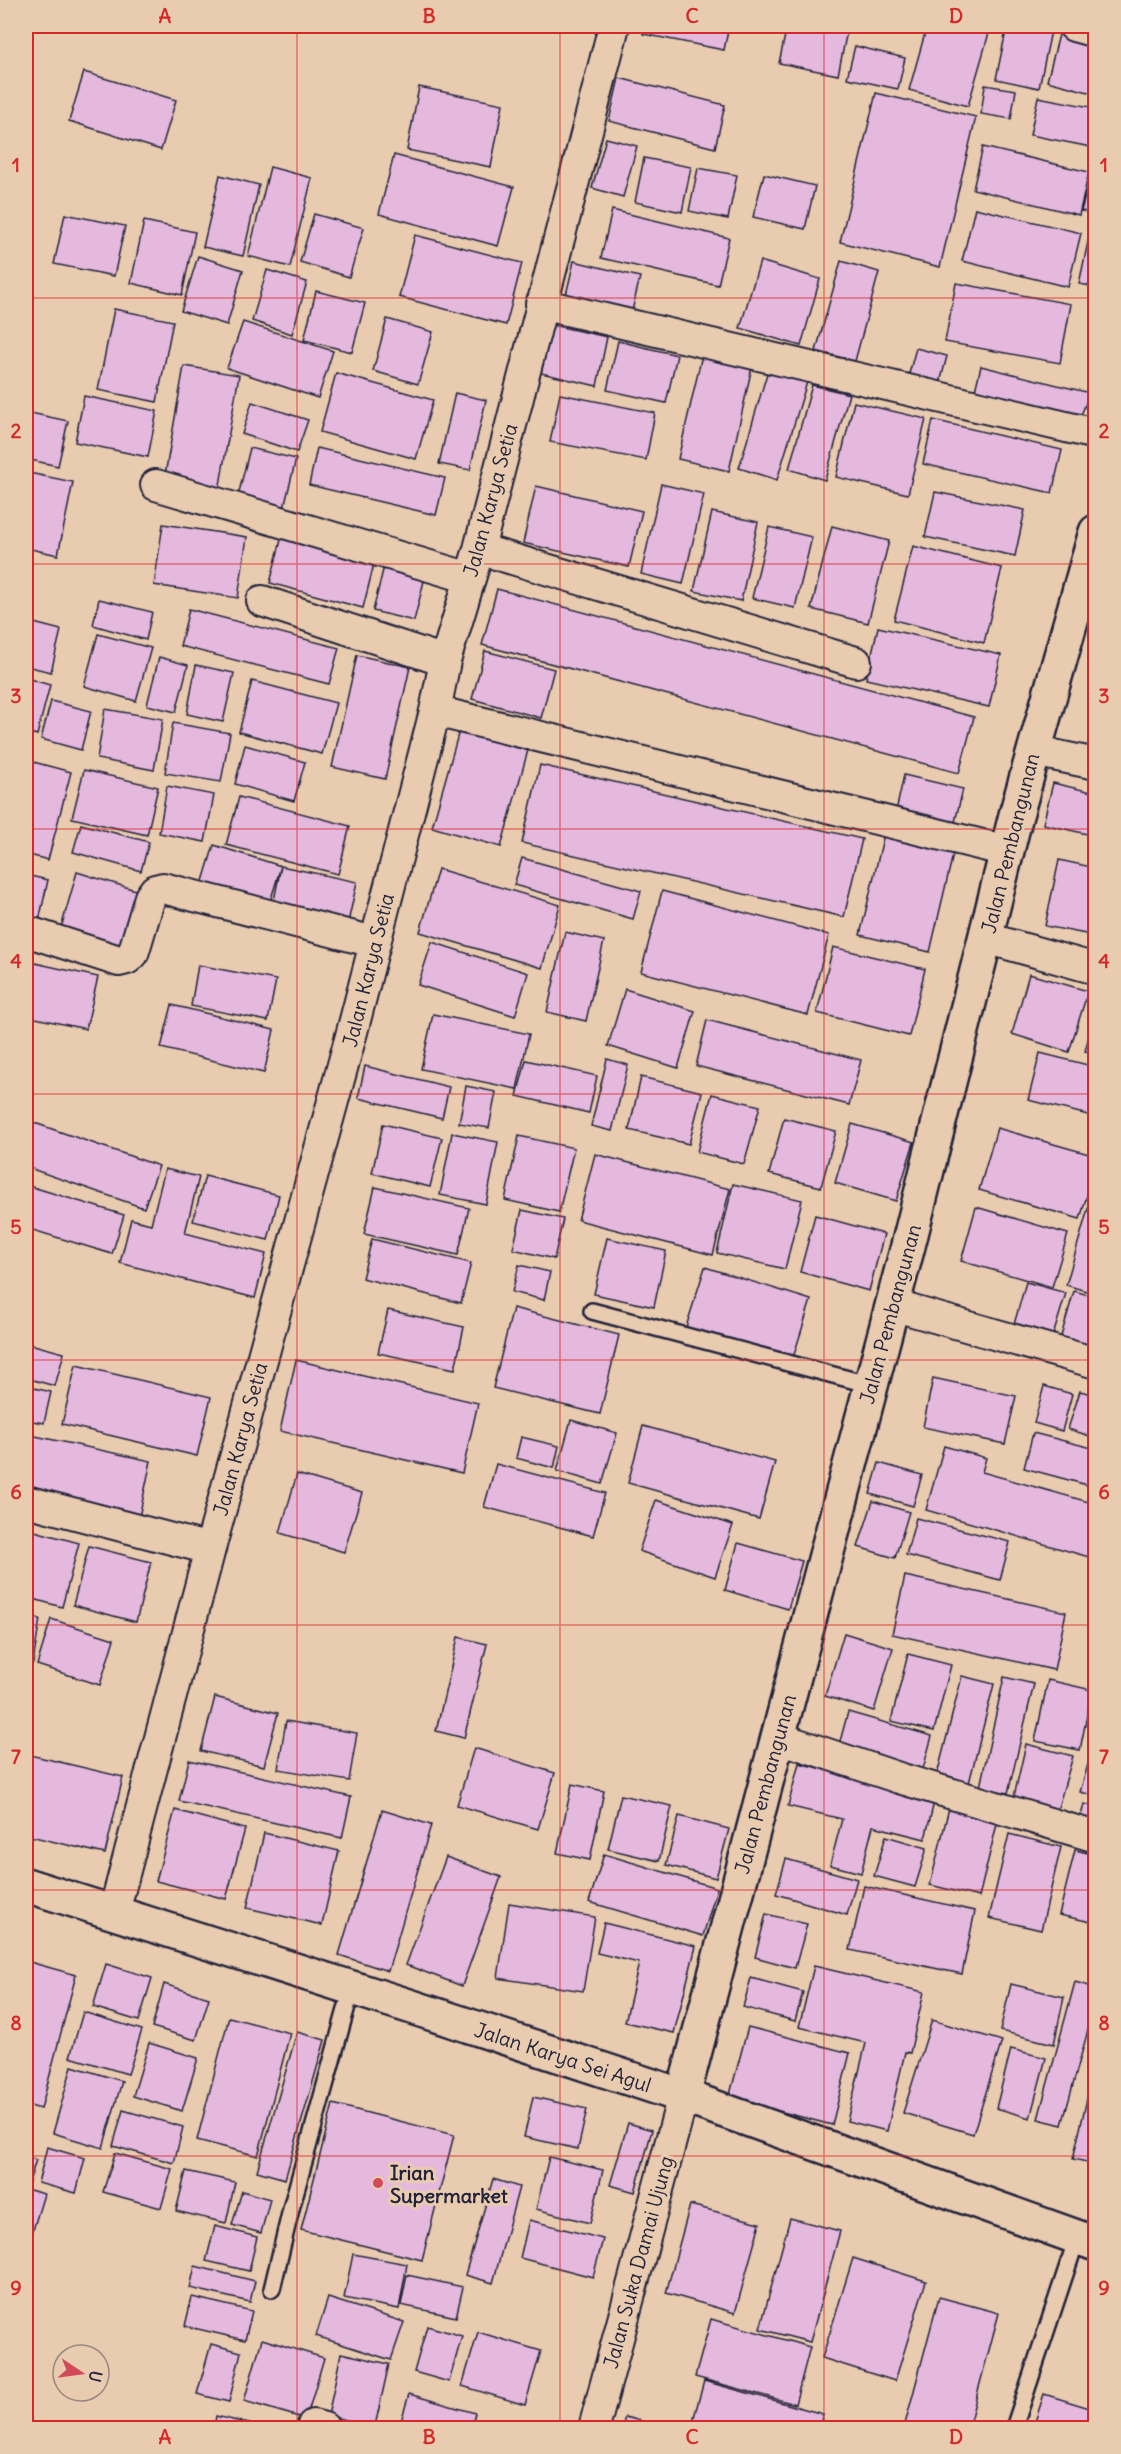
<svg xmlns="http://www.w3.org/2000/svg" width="1121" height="2454" font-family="Delius,sans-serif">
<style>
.building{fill:#e5b9de;stroke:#22223b;stroke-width:1.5}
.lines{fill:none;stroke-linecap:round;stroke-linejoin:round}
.service-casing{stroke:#22223b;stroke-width:20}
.minor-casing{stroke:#22223b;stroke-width:34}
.tertiary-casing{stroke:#22223b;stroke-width:38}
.secondary-casing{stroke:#22223b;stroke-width:38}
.service{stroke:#e9ccb0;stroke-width:15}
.minor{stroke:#e9ccb0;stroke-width:30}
.tertiary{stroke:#e9ccb0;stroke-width:33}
.secondary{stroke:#e9ccb0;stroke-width:33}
.grid{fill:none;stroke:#d62828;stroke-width:1.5;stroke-opacity:0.55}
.poi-dot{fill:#d1495b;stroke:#e9ccb0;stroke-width:2}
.labels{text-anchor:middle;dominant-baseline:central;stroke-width:6;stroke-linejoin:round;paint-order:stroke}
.street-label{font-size:20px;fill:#22223b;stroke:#e9ccb0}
.poi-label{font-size:20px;font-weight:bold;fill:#22223b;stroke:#e9ccb0;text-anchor:start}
.neatline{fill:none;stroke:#d62828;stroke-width:2}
.grid-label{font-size:20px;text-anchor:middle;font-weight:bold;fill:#d62828}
</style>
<rect width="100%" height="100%" fill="#e9ccb0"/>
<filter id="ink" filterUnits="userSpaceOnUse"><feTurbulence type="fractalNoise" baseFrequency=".0167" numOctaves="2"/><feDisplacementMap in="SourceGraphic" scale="12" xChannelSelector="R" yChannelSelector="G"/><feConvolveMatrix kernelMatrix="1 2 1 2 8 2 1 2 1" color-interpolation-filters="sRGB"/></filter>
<g filter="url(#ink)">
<!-- building -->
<path class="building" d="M645 26H729L724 50 643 34Z
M787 26H848L838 75 779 63Z
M927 26H991L968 106 909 90Z
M1007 26H1026L1051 31 1039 88 996 79Z
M1060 31 1096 40V94L1047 81Z
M855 46 905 58 898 89 847 78Z
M84 72 176 100 161 150 69 121Z
M619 78 725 105 715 148 609 121Z
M985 85 1016 90 1011 119 981 114Z
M419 87 503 104 491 167 407 150Z
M876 93 976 117 940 267 840 242Z
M1038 97 1096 108V148L1030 135Z
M606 138 637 146 623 197 592 188Z
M983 147 1089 172 1079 215 973 189Z
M394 155 514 187 498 246 379 214Z
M1096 156V214L1081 211Z
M644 158 691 167 682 212 635 202Z
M270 167 312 178 290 267 248 256Z
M698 168 737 175 728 219 689 211Z
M764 174 815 186 805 229 753 217Z
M220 175 259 185 243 256 203 247Z
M975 208 1081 233 1068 287 962 261Z
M612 210 729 238 718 285 601 258Z
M65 214 125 226 114 276 54 264Z
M314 214 364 228 349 277 300 262Z
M144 221 195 232 182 295 131 283Z
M1091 228 1096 229V287L1079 284Z
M415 235 522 263 506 325 399 297Z
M198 256 243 270 227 325 181 311Z
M574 261 640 277 632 311 566 295Z
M760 261 820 279 801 346 740 328Z
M841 261 879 272 855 361 816 351Z
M267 270 307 282 292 334 252 321Z
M956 283 1071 304 1060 363 945 342Z
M316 291 365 303 352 352 304 340Z
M114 309 173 321 157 402 98 390Z
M387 319 433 332 418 384 373 371Z
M243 322 333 351 318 398 227 368Z
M552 325 607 337 597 386 541 373Z
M618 341 677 355 666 403 607 390Z
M916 348 947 356 940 383 909 374Z
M702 355 752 367 729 471 678 459Z
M184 366 239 375 219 491 164 481Z
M981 366 1090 393 1081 415 973 399Z
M768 370 807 382 777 480 739 468Z
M336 373 433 400 416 459 320 432Z
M812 385 849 394 825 480 789 469Z
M455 393 486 400 470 470 439 464Z
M560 394 655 413 646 460 550 442Z
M84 396 157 411 148 457 75 442Z
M252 402 308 420 297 452 242 434Z
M854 402 926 419 908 494 836 477Z
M26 412 68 421 58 466 26 459Z
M933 420 1062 450 1052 493 923 464Z
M250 448 296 459 282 516 236 504Z
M317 448 445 478 436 515 309 485Z
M29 473 73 482 58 555 26 548V491Z
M661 484 704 494 683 584 641 574Z
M536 486 642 511 629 567 523 543Z
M935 492 1025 510 1015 556 925 537Z
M712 512 758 522 741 601 694 591Z
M163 524 247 537 238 598 154 585Z
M832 526 889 541 868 623 811 609Z
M769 527 812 537 795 608 752 598Z
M283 532 376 556 363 608 270 583Z
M913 546 1002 568 984 643 894 620Z
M384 566 425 577 414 621 373 611Z
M497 589 974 717 959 773 482 645Z
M99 599 152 612 146 640 93 625Z
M189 609 339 648 329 684 180 646Z
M26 621 61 630 51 672 26 666Z
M878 627 1001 655 989 707 866 679Z
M98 634 151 648 136 701 84 686Z
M485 651 554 669 541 718 472 699Z
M357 655 410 667 385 779 332 767Z
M159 657 188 665 176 712 147 705Z
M196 665 234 673 223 722 187 714Z
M26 678 50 685 37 735 26 732Z
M252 681 336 703 322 754 239 732Z
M51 701 91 711 81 750 41 739Z
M105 709 163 719 154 770 97 759Z
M173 723 230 733 221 782 165 773Z
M461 724 530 743 501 847 432 827Z
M245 745 305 762 294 801 235 784Z
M26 760 71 772 48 860 26 854Z
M540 765 862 839 844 917 522 843Z
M84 770 158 787 147 835 72 818Z
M904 775 963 789 953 830 895 816Z
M1053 783 1096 793V836L1043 824Z
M167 786 214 795 205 842 159 833Z
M239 797 350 826 338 874 226 845Z
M81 824 149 842 141 871 73 852Z
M884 834 954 850 930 952 860 935Z
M214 845 281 866 267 912 200 891Z
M522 858 641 891 633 919 514 885Z
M1059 860 1096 868V936L1045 926Z
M281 866 357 882 347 927 272 910Z
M438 869 560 905 542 968 420 932Z
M77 872 142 892 124 954 59 935Z
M26 875 48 880 39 921 26 918Z
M662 891 829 935 808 1015 641 972Z
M565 932 604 941 586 1021 547 1012Z
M432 942 528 973 515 1016 418 985Z
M833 947 925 969 909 1036 817 1013Z
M26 961 98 977 86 1029 26 1016Z
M198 965 276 980 268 1021 191 1006Z
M1029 974 1088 991 1069 1052 1012 1034Z
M625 989 695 1011 678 1068 608 1046Z
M172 1005 274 1030 264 1073 161 1048Z
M1096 1009V1054L1085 1051Z
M433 1014 529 1034 517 1089 421 1069Z
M707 1020 861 1060 849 1105 696 1066Z
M1040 1053 1096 1067V1117L1028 1100Z
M607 1059 628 1065 612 1131 591 1126Z
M526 1060 597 1076 589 1113 517 1096Z
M365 1066 449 1087 442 1118 358 1098Z
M641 1077 702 1092 689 1144 629 1130Z
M466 1086 496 1092 489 1128 459 1123Z
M712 1094 760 1106 744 1164 697 1152Z
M784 1118 836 1131 821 1187 769 1174Z
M26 1120 159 1166 144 1208 26 1167Z
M383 1124 442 1138 430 1187 372 1173Z
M852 1124 914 1142 896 1201 835 1183Z
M997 1128 1096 1156V1165L1080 1219 979 1190Z
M452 1133 498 1142 486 1204 440 1195Z
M519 1136 574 1148 559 1212 505 1200Z
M595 1154 730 1189 713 1255 578 1220Z
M165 1169 199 1177 185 1233 266 1254 255 1298 120 1263 131 1219 151 1224Z
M205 1176 279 1195 268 1240 193 1221Z
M1096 1181V1294L1066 1285Z
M733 1184 802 1200 785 1269 717 1253Z
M26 1185 124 1215 112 1254 26 1228Z
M375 1187 469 1208 458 1255 364 1234Z
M976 1207 1068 1234 1052 1287 961 1261Z
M522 1210 563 1219 554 1259 513 1249Z
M815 1215 884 1234 869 1291 800 1272Z
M607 1238 666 1251 654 1307 594 1294Z
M372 1239 471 1263 461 1303 362 1278Z
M519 1265 550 1272 544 1300 512 1292Z
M705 1267 811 1300 792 1361 686 1327Z
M1026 1282 1066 1293 1052 1339 1013 1328Z
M1074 1291 1096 1297V1350L1060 1340Z
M513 1308 619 1335 600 1414 493 1388Z
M388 1310 464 1327 455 1369 378 1353Z
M26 1343 64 1353 55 1386 26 1378Z
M296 1360 478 1403 462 1473 280 1431Z
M76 1365 211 1397 197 1456 62 1424Z
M933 1378 1016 1396 1005 1444 923 1427Z
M26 1386 51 1392 44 1423 26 1420Z
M1044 1386 1072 1394 1062 1431 1034 1423Z
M1080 1391 1096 1395V1438L1068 1429Z
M571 1420 617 1433 602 1484 557 1471Z
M643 1426 775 1462 759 1519 628 1483Z
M1033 1433 1096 1449V1469L1091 1486 1024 1468Z
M26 1434 151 1461 139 1517 26 1492Z
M521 1437 559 1446 554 1468 516 1458Z
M944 1446 986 1458 982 1472 1096 1504V1559L926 1510Z
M879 1463 922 1475 913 1506 870 1494Z
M496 1464 605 1493 593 1536 484 1507Z
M297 1474 362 1493 344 1552 280 1533Z
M656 1500 733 1525 715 1577 639 1551Z
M873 1501 909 1512 895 1558 858 1547Z
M916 1518 1010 1542 1000 1580 906 1555Z
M31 1530 79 1543 62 1607 26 1597V1552Z
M738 1543 802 1561 788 1609 725 1590Z
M89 1546 151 1562 136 1622 73 1605Z
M905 1576 1066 1612 1054 1670 892 1634Z
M26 1617 40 1619 33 1663 26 1662Z
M51 1619 114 1639 100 1685 37 1665Z
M844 1633 893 1648 874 1711 825 1696Z
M458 1637 487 1644 464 1738 436 1731Z
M908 1654 951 1665 934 1731 891 1721Z
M962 1676 994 1684 969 1783 937 1775Z
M1004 1677 1034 1684 1008 1793 980 1787Z
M1048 1680 1092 1690 1080 1750 1035 1741Z
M215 1697 278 1713 264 1766 201 1751Z
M848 1712 932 1736 923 1769 839 1745Z
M286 1721 357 1733 349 1781 278 1769Z
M1026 1744 1073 1756 1057 1811 1013 1801Z
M474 1748 555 1773 538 1829 457 1805Z
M26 1754 123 1777 105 1854 26 1835Z
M189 1760 351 1797 342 1838 179 1801Z
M1089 1761 1096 1763V1796L1080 1792Z
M799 1763 935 1798 925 1839 873 1826 861 1873 830 1865 842 1819 788 1806Z
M572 1784 604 1791 590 1860 557 1853Z
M621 1795 672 1806 659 1861 608 1849Z
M1084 1804 1096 1807V1824L1080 1820Z
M949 1808 998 1820 979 1897 930 1885Z
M175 1810 245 1829 226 1899 156 1881Z
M382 1810 431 1825 388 1971 339 1955Z
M679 1816 729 1829 716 1878 666 1865Z
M264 1833 339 1851 322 1925 247 1908Z
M1009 1834 1061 1847 1041 1930 989 1918Z
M886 1836 927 1848 915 1887 874 1876Z
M1075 1850 1096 1855V1923L1059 1915Z
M604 1854 717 1888 703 1936 589 1902Z
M446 1857 501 1877 462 1986 406 1965Z
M786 1859 857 1879 847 1915 776 1894Z
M864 1886 975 1911 962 1974 850 1950Z
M509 1903 595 1917 583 1991 498 1978Z
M766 1914 807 1924 795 1968 755 1957Z
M604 1923 696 1946 674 2033 625 2022 639 1963 597 1953Z
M26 1961 76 1975 41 2109 26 2105Z
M106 1964 152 1978 139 2021 93 2007Z
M814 1966 924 1992 910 2053 905 2052 887 2131 847 2121 866 2043 799 2027Z
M751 1978 803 1992 795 2021 743 2007Z
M1075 1982 1096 1988V2001L1062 2125 1038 2119Z
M164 1984 209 1998 196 2040 152 2027Z
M1011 1984 1064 1997 1054 2044 1000 2031Z
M83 2012 142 2030 128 2074 70 2057Z
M229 2017 290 2033 258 2156 197 2140Z
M932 2020 1002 2041 973 2134 903 2113Z
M748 2027 850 2053 832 2125 729 2098Z
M297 2032 325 2040 285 2179 257 2171Z
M149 2043 198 2058 182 2111 133 2096Z
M1011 2049 1046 2058 1030 2118 996 2108Z
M1096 2060V2164L1073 2159Z
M72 2066 122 2081 103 2148 53 2133Z
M533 2097 587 2109 578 2149 524 2137Z
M333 2104 454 2135 422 2260 301 2230Z
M123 2110 183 2127 174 2163 113 2146Z
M628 2123 652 2130 635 2192 610 2185Z
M47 2147 85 2158 76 2193 38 2183Z
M115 2153 172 2169 161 2208 103 2192Z
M26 2156 36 2160 29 2182 26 2181Z
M549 2157 603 2170 590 2223 536 2209Z
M186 2171 235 2182 226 2223 176 2211Z
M493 2179 519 2187 493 2283 465 2275Z
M26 2189 44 2194 26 2253Z
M242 2191 270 2199 261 2233 232 2225Z
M690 2205 760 2223 735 2313 666 2293Z
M790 2218 840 2231 810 2342 760 2329Z
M529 2220 603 2239 593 2277 520 2258Z
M215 2226 257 2237 249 2271 206 2261Z
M353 2254 407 2264 399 2309 344 2298Z
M853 2258 926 2281 895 2381 822 2358Z
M195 2266 255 2281 250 2302 190 2288Z
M407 2275 463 2287 456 2317 401 2305Z
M192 2297 252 2311 245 2340 185 2326Z
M939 2297 999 2313 968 2428H904Z
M328 2298 404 2322 391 2360 316 2336Z
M711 2319 810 2347 795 2404 695 2377Z
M427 2326 462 2336 449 2382 414 2372Z
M478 2332 541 2351 525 2405 462 2386Z
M262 2339 324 2358 306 2419 244 2401Z
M211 2344 241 2352 229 2402 197 2394Z
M341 2353 389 2364 375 2426 328 2416Z
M704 2381 823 2414 819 2428H691Z
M409 2394 475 2413 471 2428H399Z
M1044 2394 1096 2410V2428H1033Z
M216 2416 262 2427 214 2428Z
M625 2417 669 2428H622Z"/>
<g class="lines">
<defs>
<path id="service" d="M592 1311 871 1385
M272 2289 292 2205 352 1988
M1014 2428 1077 2238"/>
<path id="minor" d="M1074 26 1096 32
M541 304 1096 434
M156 485 470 578
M479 549 856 662
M262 601 445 661
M435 711 1007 851
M1034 751 1096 764
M26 931 119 961 127 959 133 954 150 897 155 890 163 888 374 942
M986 938 1096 969
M892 1305 1096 1363
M26 1501 210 1549
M777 1737 899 1778 1096 1837
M114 1912 210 1549 352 1032 435 711 445 661 479 549 614 26
M313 2425 324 2428
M594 2428 683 2096"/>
<path id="tertiary" d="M683 2096 908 1246 1016 815 1096 532"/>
<path id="secondary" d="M26 1885 409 2006 683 2096 1096 2244"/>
</defs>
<!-- service casing -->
<use href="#service" class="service-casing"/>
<!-- minor casing -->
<use href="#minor" class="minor-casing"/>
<!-- tertiary casing -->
<use href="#tertiary" class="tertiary-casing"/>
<!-- secondary casing -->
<use href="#secondary" class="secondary-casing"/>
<!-- service -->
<use href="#service" class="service"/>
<!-- minor -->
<use href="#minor" class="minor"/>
<!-- tertiary -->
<use href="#tertiary" class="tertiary"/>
<!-- secondary -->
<use href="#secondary" class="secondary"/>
</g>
</g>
<!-- grid -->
<path class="grid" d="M297 26V2428M560 26V2428M824 26V2428M26 298H1096M26 564H1096M26 829H1096M26 1094H1096M26 1360H1096M26 1625H1096M26 1890H1096M26 2156H1096"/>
<!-- markers -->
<circle class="poi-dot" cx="378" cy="2183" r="6"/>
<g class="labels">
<!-- street labels -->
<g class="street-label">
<text transform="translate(490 500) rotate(-75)">Jalan Karya Setia</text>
<text transform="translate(1010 843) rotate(-76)">Jalan Pembangunan</text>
<text transform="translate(368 970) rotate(-76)">Jalan Karya Setia</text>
<text transform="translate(890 1314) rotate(-75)">Jalan Pembangunan</text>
<text transform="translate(240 1439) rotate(-75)">Jalan Karya Setia</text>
<text transform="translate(765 1784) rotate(-75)">Jalan Pembangunan</text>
<text transform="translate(563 2057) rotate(18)">Jalan Karya Sei Agul</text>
<text transform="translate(638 2262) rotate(-75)">Jalan Suka Damai Ujung</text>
</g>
<!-- poi labels -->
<g class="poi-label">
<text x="390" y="2172">Irian<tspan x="390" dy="23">Supermarket</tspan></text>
</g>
</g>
<!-- margin -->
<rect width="1121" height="2454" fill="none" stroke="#e9ccb0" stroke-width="66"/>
<!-- north arrow -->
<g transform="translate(81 2373) rotate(103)"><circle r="28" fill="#e9ccb0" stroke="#998881" stroke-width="1.5"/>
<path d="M0-4.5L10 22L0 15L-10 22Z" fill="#d1495b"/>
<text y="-9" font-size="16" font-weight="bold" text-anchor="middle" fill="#22223b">U</text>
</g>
<rect x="33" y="33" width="1055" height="2388" class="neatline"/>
<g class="grid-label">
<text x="165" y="23">A</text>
<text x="429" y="23">B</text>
<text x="692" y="23">C</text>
<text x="956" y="23">D</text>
<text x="16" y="172">1</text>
<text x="1104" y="172">1</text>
<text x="16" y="438">2</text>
<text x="1104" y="438">2</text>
<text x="16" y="703">3</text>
<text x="1104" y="703">3</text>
<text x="16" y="968">4</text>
<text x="1104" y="968">4</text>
<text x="16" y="1234">5</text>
<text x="1104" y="1234">5</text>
<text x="16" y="1499">6</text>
<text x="1104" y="1499">6</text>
<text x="16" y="1764">7</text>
<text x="1104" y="1764">7</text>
<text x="16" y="2030">8</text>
<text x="1104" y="2030">8</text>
<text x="16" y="2295">9</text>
<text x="1104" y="2295">9</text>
<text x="165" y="2444">A</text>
<text x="429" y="2444">B</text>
<text x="692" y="2444">C</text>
<text x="956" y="2444">D</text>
</g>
</svg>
